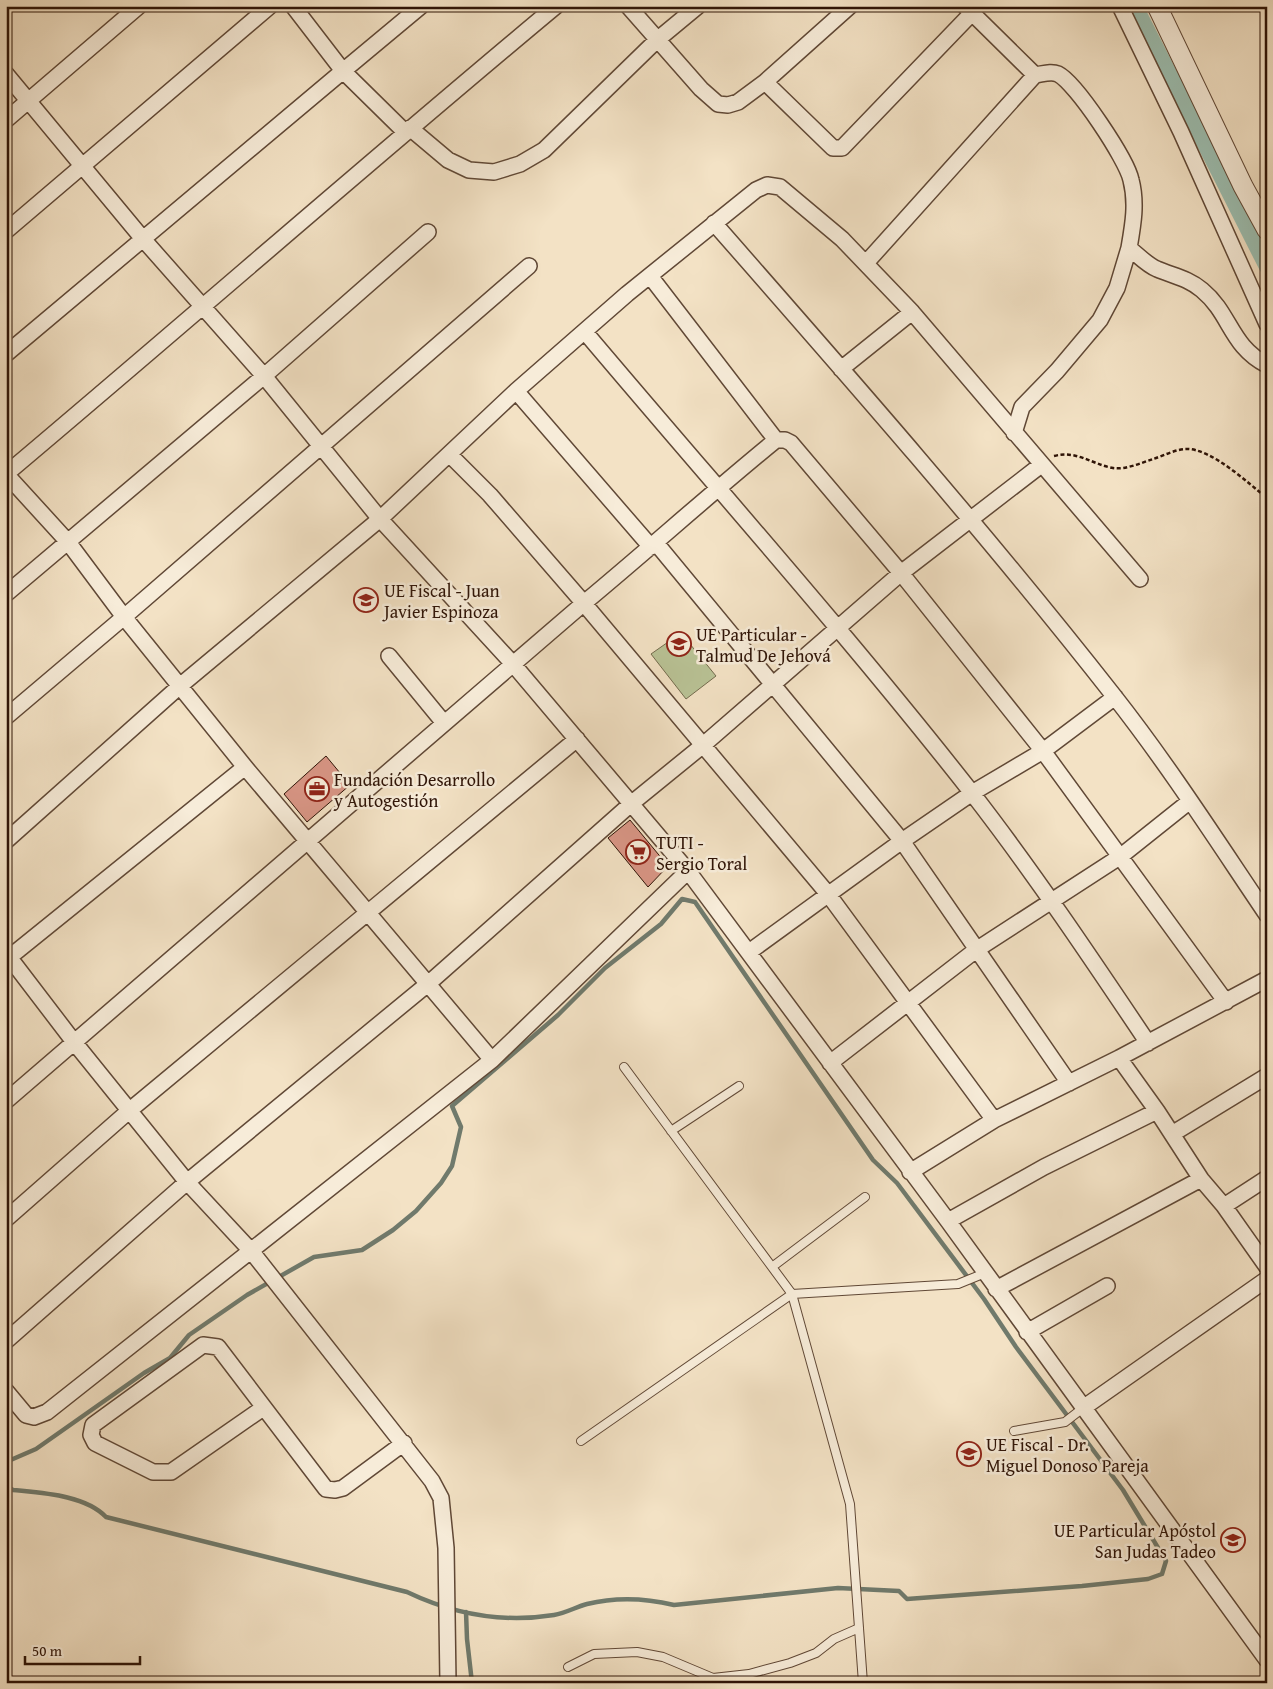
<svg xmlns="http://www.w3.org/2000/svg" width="1273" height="1689" font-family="'Gentium Book Plus',serif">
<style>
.green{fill:#b9c396;stroke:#746c4e}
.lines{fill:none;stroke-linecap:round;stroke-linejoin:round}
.stream{stroke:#707a6c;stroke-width:4.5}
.canal{stroke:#9cbeb0;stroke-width:16}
.building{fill:#d99686;stroke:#2f1407}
.service-casing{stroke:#604836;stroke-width:10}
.minor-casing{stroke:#604836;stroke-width:18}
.tertiary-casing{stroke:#604836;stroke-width:21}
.path{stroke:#2f1407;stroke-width:2.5;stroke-dasharray:4 2.5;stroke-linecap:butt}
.service{stroke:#f7ecd9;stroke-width:8}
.minor{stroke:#f7ecd9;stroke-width:15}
.tertiary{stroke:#f7ecd9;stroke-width:19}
.labels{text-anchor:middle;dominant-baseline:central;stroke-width:5;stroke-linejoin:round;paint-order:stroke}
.poi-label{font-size:18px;fill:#2f1407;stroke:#f7ecd9;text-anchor:start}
</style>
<rect width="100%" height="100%" fill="#f3e2c5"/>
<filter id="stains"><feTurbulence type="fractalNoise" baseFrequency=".004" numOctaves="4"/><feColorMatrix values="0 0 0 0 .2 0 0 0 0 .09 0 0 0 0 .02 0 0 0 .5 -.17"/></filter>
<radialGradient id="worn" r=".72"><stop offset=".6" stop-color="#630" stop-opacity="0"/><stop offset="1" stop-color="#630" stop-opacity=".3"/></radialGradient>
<!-- green -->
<path class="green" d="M681 633 716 676 686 699 651 654Z"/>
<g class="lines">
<!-- stream -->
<path class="stream" d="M6 1462 36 1449 144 1373 170 1358 189 1335 247 1295 314 1257 362 1250 393 1230 416 1211 441 1183 452 1166 461 1127 452 1106 558 1015 605 968 661 924 682 899 695 902 873 1160 897 1183 984 1299 1016 1347 1123 1490 1166 1561 1162 1574 1148 1579 1082 1586 907 1599 899 1591 838 1588 674 1605C645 1598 615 1597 587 1604 576 1607 566 1613 554 1615 504 1623 453 1614 407 1592L106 1517C85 1495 42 1493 13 1490L6 1486
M466 1612 467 1639 472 1683"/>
<!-- canal -->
<path class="canal" d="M1135 6 1267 267"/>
</g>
<!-- building -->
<path class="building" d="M326 756 350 785 307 822 284 794Z
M630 820 668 866 648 887 608 838Z"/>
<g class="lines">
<defs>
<path id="service" d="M624 1067 792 1294 850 1504 863 1683
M671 1131 739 1086
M772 1267 865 1197
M1014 1431 1065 1422 1083 1408
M581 1441 792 1294 958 1284 985 1273
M568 1667 594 1654 637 1652 663 1657 713 1678 749 1674 790 1663 816 1653 834 1639 859 1628"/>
<path id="minor" d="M293 6 343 71 421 6
M628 6 701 89 718 104 728 105 738 102 765 82 850 6
M965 6 1035 75
M1120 6 1181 132 1267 324
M6 74 143 239 264 376 380 519 513 664 688 871 948 1221 1267 1660
M765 82 833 148H842L971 14
M6 120 139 6
M410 128 448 160 469 170 494 172 520 164 544 150 657 40 698 6
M714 223C850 378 986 533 1114 696 1169 766 1217 841 1267 915
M6 231 270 6
M866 263 1035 75C1043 74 1051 71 1058 74 1076 83 1127 160 1131 180 1137 203 1133 225 1129 248 1138 255 1147 265 1157 269 1173 276 1188 278 1202 290 1231 314 1230 346 1267 365
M650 276 776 440
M585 332C714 485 848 635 972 793 1034 873 1091 958 1148 1043
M6 354 343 71 405 132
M841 369 912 312
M516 391 651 547
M1014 433 1022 407 1057 371 1100 320 1117 288 1129 248
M449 454 490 495 581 600 828 894 994 1120
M6 474 68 542 124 617 245 767 492 1060
M6 474C190 319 371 160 556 6
M656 543 902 841 1069 1083
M6 594 264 376 428 232
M389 656 444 723
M6 717 124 617 529 266
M6 841 181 685 380 519 516 391 627 294 756 190 767 185 780 187 842 239 912 312 1140 579
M749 952 902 841 972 793 1043 751 1115 697
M6 953 74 1042 187 1182 252 1252 432 1481 441 1498 446 1548 448 1683
M6 960 245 767
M1119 1058 1157 1111 1201 1179 1224 1206 1267 1267
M830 1063 976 950 1121 856 1190 801
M6 1101 584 603C649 549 711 493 776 440H785L791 443 901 573 1043 751 1226 1002
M1172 1134 1267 1076
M910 1172 994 1120 1119 1058 1267 979
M1224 1206 1267 1178
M6 1219 130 1110 577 739
M948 1221 1044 1167 1157 1111
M996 1289 1201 1179
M1027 1332 1107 1286
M6 1341 187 1182 429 983 632 803 702 746 901 573 1041 465
M6 1391 26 1415 34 1417 47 1412 492 1060 688 871
M263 1408 171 1472H153L95 1443 91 1435 93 1425 203 1345 218 1347 326 1489 335 1490 343 1488 404 1443
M1083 1408 1267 1279"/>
<path id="tertiary" d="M1157 6 1243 186 1267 230"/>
</defs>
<!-- service casing -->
<use href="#service" class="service-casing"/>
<!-- minor casing -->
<use href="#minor" class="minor-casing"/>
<!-- tertiary casing -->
<use href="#tertiary" class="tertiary-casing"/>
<!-- path -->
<path class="path" d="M1054 456C1077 450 1091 464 1113 468 1125 470 1141 463 1153 459 1163 456 1176 449 1186 449 1211 448 1248 483 1267 498"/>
<!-- service -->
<use href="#service" class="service"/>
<!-- minor -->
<use href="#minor" class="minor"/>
<!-- tertiary -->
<use href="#tertiary" class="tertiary"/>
</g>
<!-- icons -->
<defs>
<symbol id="school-ring" viewBox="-11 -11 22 22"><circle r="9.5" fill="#f7ecd9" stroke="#8f2418" stroke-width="1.5"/><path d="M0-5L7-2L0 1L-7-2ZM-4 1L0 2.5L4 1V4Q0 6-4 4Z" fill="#8f2418"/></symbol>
<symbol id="office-ring" viewBox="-11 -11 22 22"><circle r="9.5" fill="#f7ecd9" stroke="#8f2418" stroke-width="1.5"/><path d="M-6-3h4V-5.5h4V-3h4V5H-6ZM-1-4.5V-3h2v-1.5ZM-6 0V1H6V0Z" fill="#8f2418"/></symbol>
<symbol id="supermarket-ring" viewBox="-11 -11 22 22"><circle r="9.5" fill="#f7ecd9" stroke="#8f2418" stroke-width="1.5"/><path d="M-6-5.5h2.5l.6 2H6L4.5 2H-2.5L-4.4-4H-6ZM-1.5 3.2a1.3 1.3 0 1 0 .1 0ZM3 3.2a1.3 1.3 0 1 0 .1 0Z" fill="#8f2418"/></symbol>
</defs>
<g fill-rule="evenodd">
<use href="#school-ring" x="352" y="586" width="28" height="28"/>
<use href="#school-ring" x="665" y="630" width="28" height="28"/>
<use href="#office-ring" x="303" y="775" width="28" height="28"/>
<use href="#supermarket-ring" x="624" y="838" width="28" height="28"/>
<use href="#school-ring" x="955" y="1440" width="28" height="28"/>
<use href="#school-ring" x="1219" y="1526" width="28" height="28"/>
</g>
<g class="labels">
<!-- poi labels -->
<g class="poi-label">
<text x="384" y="590">UE Fiscal - Juan<tspan x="384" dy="21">Javier Espinoza</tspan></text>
<text x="696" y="634">UE Particular -<tspan x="696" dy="21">Talmud De Jehová</tspan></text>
<text x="334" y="779">Fundación Desarrollo<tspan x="334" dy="21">y Autogestión</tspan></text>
<text x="656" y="842">TUTI -<tspan x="656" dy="21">Sergio Toral</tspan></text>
<text x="986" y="1444">UE Fiscal - Dr.<tspan x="986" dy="21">Miguel Donoso Pareja</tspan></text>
<text x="1216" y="1530" text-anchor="end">UE Particular Apóstol<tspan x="1216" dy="21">San Judas Tadeo</tspan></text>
</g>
</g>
<!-- margin -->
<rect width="1273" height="1689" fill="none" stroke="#f3e2c5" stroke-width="25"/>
<rect x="8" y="8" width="1258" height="1674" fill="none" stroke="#2f1407" stroke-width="2.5"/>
<rect x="12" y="12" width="1248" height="1664" fill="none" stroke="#2f1407"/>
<!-- scale -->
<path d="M25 1656v8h115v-8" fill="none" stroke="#2f1407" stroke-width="2.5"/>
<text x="32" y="1656" font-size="15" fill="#2f1407" stroke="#f7ecd9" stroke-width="4" paint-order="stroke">50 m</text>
<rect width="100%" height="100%" filter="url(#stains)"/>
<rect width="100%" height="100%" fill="url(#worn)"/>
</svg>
